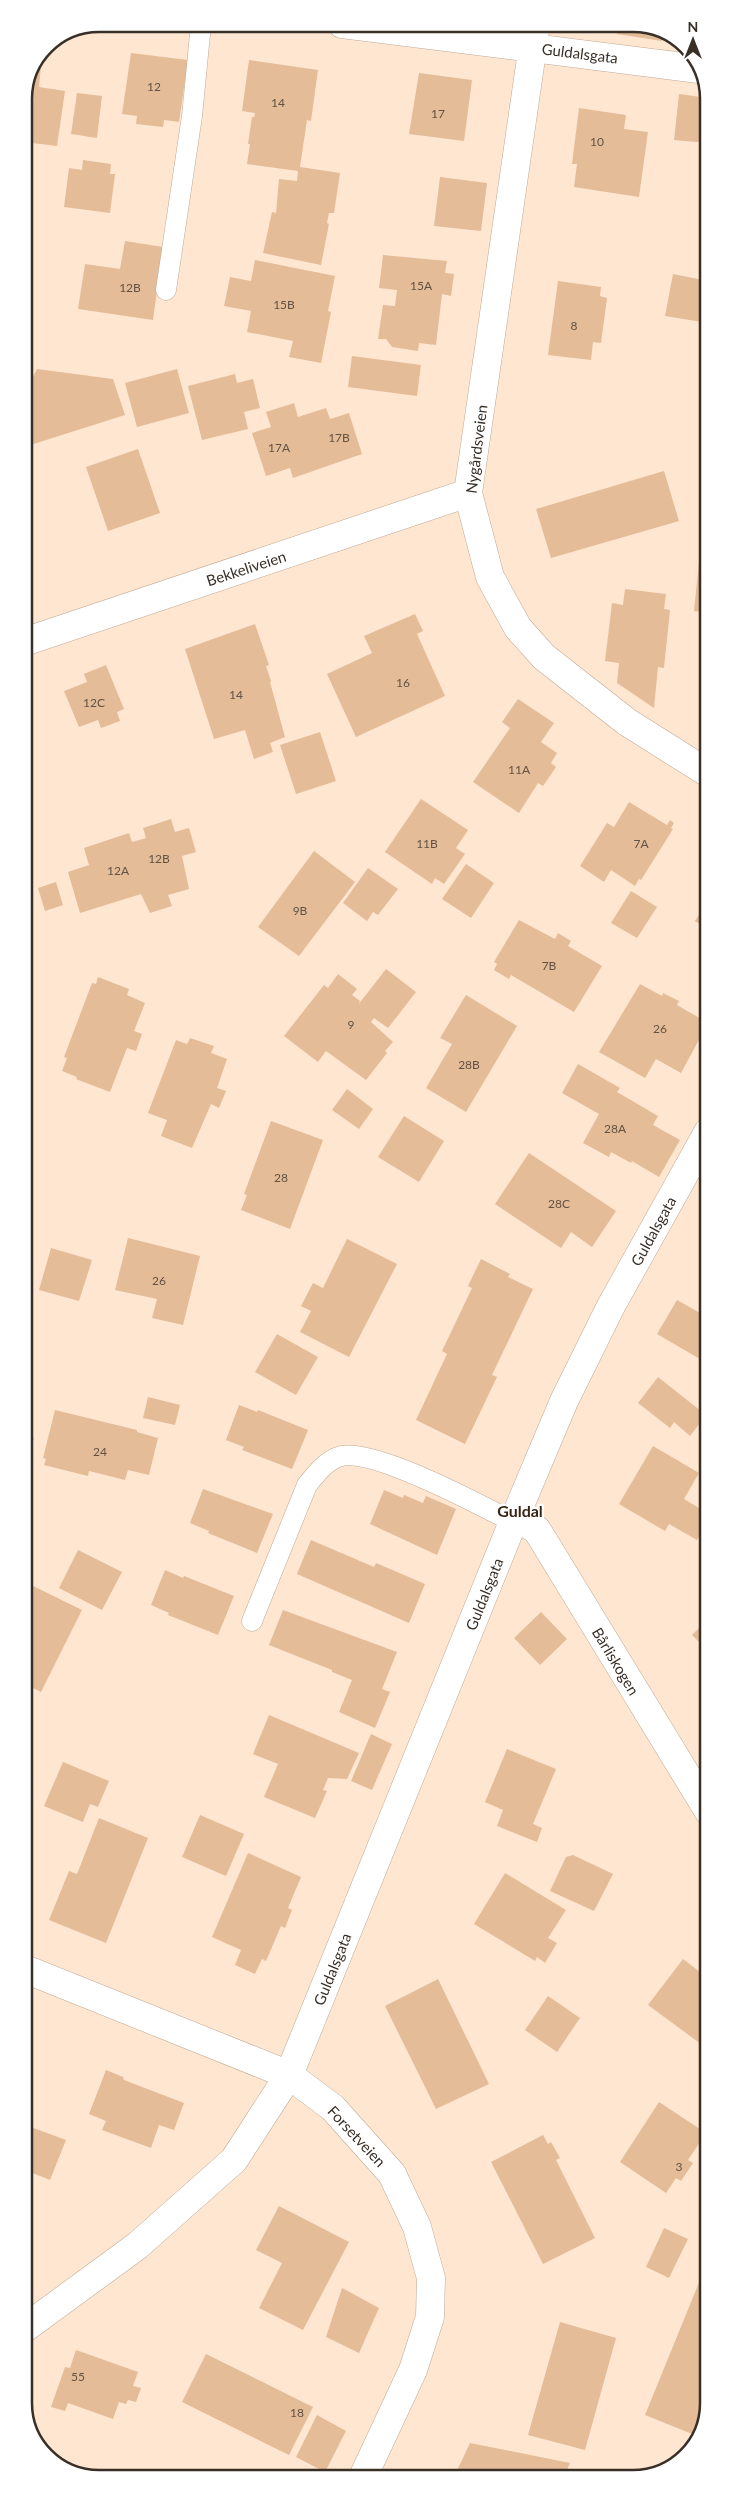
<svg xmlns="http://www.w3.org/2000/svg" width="733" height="2502" font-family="Lato,sans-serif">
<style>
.building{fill:#e4bc98}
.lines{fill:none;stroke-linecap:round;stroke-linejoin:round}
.lane-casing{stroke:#c0a995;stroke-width:21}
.street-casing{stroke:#c0a995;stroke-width:29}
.lane{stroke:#fff;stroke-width:20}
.street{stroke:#fff;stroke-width:28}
.labels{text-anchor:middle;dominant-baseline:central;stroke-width:4.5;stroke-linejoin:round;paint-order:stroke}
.number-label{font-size:12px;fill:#635243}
.street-label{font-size:15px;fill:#382f27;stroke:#fff}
.neighbourhood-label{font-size:16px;font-weight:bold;fill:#372515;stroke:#fff}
.rim{fill:none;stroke:#382f27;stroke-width:2.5}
</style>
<rect width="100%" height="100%" fill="#fee6d1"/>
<!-- building -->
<path class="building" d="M619 24H643L663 34 662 41 617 34Z
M131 53 188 60 179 122 164 120 163 127 136 124 137 116 122 114Z
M42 55 39 87 65 91 57 146 24 142V99Z
M249 60 318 70 311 121 307 120 300 167 340 173 334 213H329L327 223 329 224 321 265 263 253 272 212 276 213 279 179 297 181 298 171 247 164 250 144H248L252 117H254L255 113 242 111Z
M419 73 472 80 464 141 409 134Z
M77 93 102 96 97 138 71 134Z
M679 94 708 98V143L674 140Z
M579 108 626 115 624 129 648 132 639 197 574 187 577 164H572Z
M83 160 111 164 110 174H115L110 213 64 207 69 168 82 170Z
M440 177 487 183 481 231 434 226Z
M125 241 163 247 153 320 78 309 85 264 120 269Z
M383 255 447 261 445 273 454 274 451 296 442 294 436 345 419 343 418 351 392 347 386 339H378L383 305 395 306 397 290 379 288Z
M255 260 335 276 328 311 331 312 321 363 289 357 293 341 247 332 251 311 224 306 230 277 251 281Z
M673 274 708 281V323L665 316Z
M558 281 601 287 600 296 607 298 601 343 593 342 591 360 548 355Z
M352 356 421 365 417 396 348 387Z
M37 369 113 379 125 415 24 447V394Z
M177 369 189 413 137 427 125 383Z
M235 374 237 383 253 379 260 408 244 412 248 429 202 440 188 386Z
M294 403 298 417 326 408 330 419 349 413 362 454 293 478 290 468 266 476 252 433 271 427 266 412Z
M138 449 160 513 108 531 86 467Z
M664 471 679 521 551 558 536 509Z
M699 562 708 563V613L694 611Z
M625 589 666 594 664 609 670 610 664 668 658 667 654 708 617 683 619 663 605 661 612 603 623 605Z
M415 614 423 631 417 634 445 696 356 737 327 674 372 653 364 636Z
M255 624 269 665 266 666 271 681 270 682 285 737 270 743 273 752 254 759 245 730 214 739 185 649Z
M106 665 124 709 117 712 120 721 101 728 98 720 79 727 64 691 87 682 84 674Z
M518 699 554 723 541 742 557 753 551 763 556 767 543 786 538 783 519 813 473 782 510 728 502 722Z
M320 732 336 781 296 794 280 745Z
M421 799 468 830 456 848 465 854 444 884 435 878 432 884 385 852Z
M629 802 667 825 670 820 674 823 671 828 673 829 641 880 639 879 635 886 611 870 604 882 580 866 607 823 614 827Z
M171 819 175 832 189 828 196 852 182 856 189 889 168 895 172 906 150 913 141 894 80 913 68 872 89 865 84 848 129 833 132 842 146 838 143 828Z
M314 851 355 882 299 956 258 927Z
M466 864 494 883 471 918 442 899Z
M368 868 398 889 378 915 373 912 367 921 343 903Z
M56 882 63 905 45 911 38 888Z
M631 891 657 907 637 938 611 923Z
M708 900V929L695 921Z
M519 920 555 939 558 933 571 941 568 946 602 966 574 1012 511 975 509 979 494 970 497 964 494 962Z
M386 969 416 992 388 1028 374 1018 371 1022 393 1042 385 1051 387 1053 366 1080 326 1051 318 1062 284 1036 324 985 328 988 338 974 357 989 352 995 360 1001 358 1005Z
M98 977 129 989 127 995 145 1003 134 1031 142 1034 136 1051 127 1048 110 1092 76 1079 77 1077 62 1071 67 1058 64 1057 92 983 96 984Z
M640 984 662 996 663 993 679 1001 677 1005 708 1023 681 1073 656 1059 645 1078 599 1052Z
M466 995 517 1026 466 1112 426 1088 452 1044 440 1038Z
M190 1038 214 1046 211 1053 227 1059 217 1088 226 1091 219 1108 211 1104 192 1148 161 1136 167 1120 148 1113 176 1040 187 1044Z
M578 1064 620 1088 617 1092 658 1116 653 1125 680 1140 659 1177 632 1161 631 1163 611 1152 609 1157 583 1143 599 1114 562 1093Z
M347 1089 373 1109 359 1129 332 1110Z
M404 1116 444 1141 419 1182 378 1157Z
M271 1121 323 1140 290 1229 241 1210 247 1195 244 1194Z
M529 1153 616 1211 592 1247 571 1232 561 1248 495 1204Z
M128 1238 200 1256 183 1325 152 1318 157 1299 115 1290Z
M347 1239 397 1264 349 1357 300 1332 311 1311 301 1306 313 1283 323 1288Z
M51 1248 92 1260 79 1301 39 1290Z
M481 1259 510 1274 508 1277 533 1289 492 1375 497 1377 465 1444 416 1420 447 1354 442 1351 472 1288 468 1286Z
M677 1300 709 1318V1356L705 1362 657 1334Z
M277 1334 318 1357 296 1395 255 1372Z
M658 1377 706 1415 690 1436 674 1422 670 1428 638 1403Z
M148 1397 180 1405 175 1425 143 1418Z
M239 1405 257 1412 258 1410 308 1430 292 1469 242 1450 244 1447 226 1440Z
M55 1410 137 1430V1432L158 1438 149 1475 128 1470 125 1480 89 1471 88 1476 44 1465 46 1459 43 1458Z
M25 1436 34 1438 25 1471Z
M653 1446 699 1473 684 1499 709 1514V1520L697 1540 669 1524 665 1531 619 1504Z
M203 1489 273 1514 257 1553 208 1533 209 1531 190 1523Z
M384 1490 403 1498 404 1495 423 1503 426 1496 456 1509 437 1555 370 1524Z
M311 1540 374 1567 376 1563 425 1584 409 1623 297 1574Z
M78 1550 122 1572 102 1610 59 1588Z
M165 1570 183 1578 184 1576 234 1596 218 1635 168 1615 169 1613 151 1605Z
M29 1584 82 1610 41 1692 25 1684V1594Z
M283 1610 397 1652 382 1689 390 1692 375 1728 339 1712 352 1680 332 1672V1670L269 1645Z
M541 1612 567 1639 540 1665 514 1638Z
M709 1622V1652L692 1635 703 1624 704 1626Z
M269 1715 359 1753 347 1779 328 1778 323 1790 327 1791 315 1818 264 1797 278 1764 253 1754Z
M371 1734 392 1744 372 1790 351 1781Z
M507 1749 556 1769 533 1824 542 1828 537 1842 497 1826 503 1810 485 1802Z
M63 1762 109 1781 98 1807 90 1804 83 1822 44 1806Z
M200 1815 244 1834 226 1876 182 1857Z
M99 1818 148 1838 106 1943 49 1920 69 1871 77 1874Z
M248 1853 301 1877 288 1908 292 1910 285 1928 281 1926 266 1961 262 1959 255 1974 235 1965 241 1950 212 1937Z
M573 1855 613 1874 594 1911 550 1891 566 1857Z
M505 1873 566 1910 548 1938 557 1943 545 1963 537 1957 535 1961 474 1924Z
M683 1959 709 1979V2050L648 2005Z
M438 1979 489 2084 436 2109 385 2006Z
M548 1996 580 2018 557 2052 525 2030Z
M106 2070 123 2077 124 2080 184 2103 174 2130 159 2125 151 2148 102 2130 106 2121 89 2114Z
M659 2102 706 2133 688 2160 693 2163 681 2181 676 2178 666 2193 620 2162Z
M28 2126 66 2140 50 2180 25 2170V2134Z
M543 2135 548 2144 551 2142 560 2158 556 2160 595 2238 543 2264 491 2162Z
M279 2206 349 2242 303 2330 259 2308 282 2263 256 2250Z
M664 2228 688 2239 669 2278 646 2267Z
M709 2258V2403L697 2436 645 2415Z
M342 2288 379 2308 359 2353 326 2337Z
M560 2322 616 2338 585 2450 528 2435Z
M76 2350 138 2372 133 2386 141 2388 136 2402 128 2400 126 2404 119 2402 113 2419 68 2403 65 2411 51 2407 65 2367 70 2368Z
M206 2354 313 2407 289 2455 182 2402Z
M317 2415 346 2431 325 2472 296 2457Z
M470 2443 570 2463 564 2477H454Z"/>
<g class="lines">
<defs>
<path id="lane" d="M166 290 192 116 201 24
M252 1621 307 1485C316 1474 325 1462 338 1457 369 1445 482 1506 513 1522"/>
<path id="street" d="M342 24 699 69
M536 24 468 493 490 577 518 628 544 657 627 722 708 773
M24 642 468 493
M515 1517 537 1530 709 1812
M25 1969 289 2075 333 2108 392 2174 417 2227 431 2278 430 2317 413 2370 363 2477
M25 2328 137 2246 234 2160 289 2075 513 1522 564 1401 611 1306 708 1132"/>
</defs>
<!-- lane casing -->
<use href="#lane" class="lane-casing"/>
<!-- street casing -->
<use href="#street" class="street-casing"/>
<!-- lane -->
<use href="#lane" class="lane"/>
<!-- street -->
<use href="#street" class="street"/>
</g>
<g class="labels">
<!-- number labels -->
<g class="number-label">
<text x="154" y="86">12</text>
<text x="278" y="102">14</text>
<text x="438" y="113">17</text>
<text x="597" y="141">10</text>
<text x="421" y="285">15A</text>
<text x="130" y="287">12B</text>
<text x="284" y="304">15B</text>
<text x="574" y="325">8</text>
<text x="339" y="437">17B</text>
<text x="279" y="447">17A</text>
<text x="403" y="682">16</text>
<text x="236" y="694">14</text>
<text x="94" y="702">12C</text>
<text x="519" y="769">11A</text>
<text x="427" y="843">11B</text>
<text x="641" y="843">7A</text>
<text x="159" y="858">12B</text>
<text x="118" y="870">12A</text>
<text x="300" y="910">9B</text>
<text x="549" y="965">7B</text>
<text x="351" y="1024">9</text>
<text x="660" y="1028">26</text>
<text x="469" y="1064">28B</text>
<text x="615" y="1128">28A</text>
<text x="281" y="1177">28</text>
<text x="559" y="1203">28C</text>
<text x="159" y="1280">26</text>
<text x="100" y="1451">24</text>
<text x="679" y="2166">3</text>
<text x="78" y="2376">55</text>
<text x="297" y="2412">18</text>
</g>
<!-- street labels -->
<g class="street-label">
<text transform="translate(580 53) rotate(7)">Guldalsgata</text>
<text transform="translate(476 449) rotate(-83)">Nygårdsveien</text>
<text transform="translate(246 568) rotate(-18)">Bekkeliveien</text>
<text transform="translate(653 1231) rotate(-61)">Guldalsgata</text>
<text transform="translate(484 1594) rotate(-68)">Guldalsgata</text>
<text transform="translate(616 1661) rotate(59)">Bårliskogen</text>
<text transform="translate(332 1969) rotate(-68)">Guldalsgata</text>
<text transform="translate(357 2136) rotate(47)">Forsetveien</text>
</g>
<!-- neighbourhood labels -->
<g class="neighbourhood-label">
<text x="520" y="1510">Guldal</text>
</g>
</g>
<!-- crop -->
<path d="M0 0H733V2502H0ZM99 32H633A67 67 0 0 1 700 99V2403A67 67 0 0 1 633 2470H99A67 67 0 0 1 32 2403V99A67 67 0 0 1 99 32Z" fill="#fff" fill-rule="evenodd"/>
<path class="rim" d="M99 32H633A67 67 0 0 1 700 99V2403A67 67 0 0 1 633 2470H99A67 67 0 0 1 32 2403V99A67 67 0 0 1 99 32Z"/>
<!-- north arrow -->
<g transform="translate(693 40)" stroke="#ffffff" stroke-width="4" paint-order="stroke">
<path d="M0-4L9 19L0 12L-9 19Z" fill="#382f27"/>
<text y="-8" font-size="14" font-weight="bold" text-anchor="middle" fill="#382f27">N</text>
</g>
</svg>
